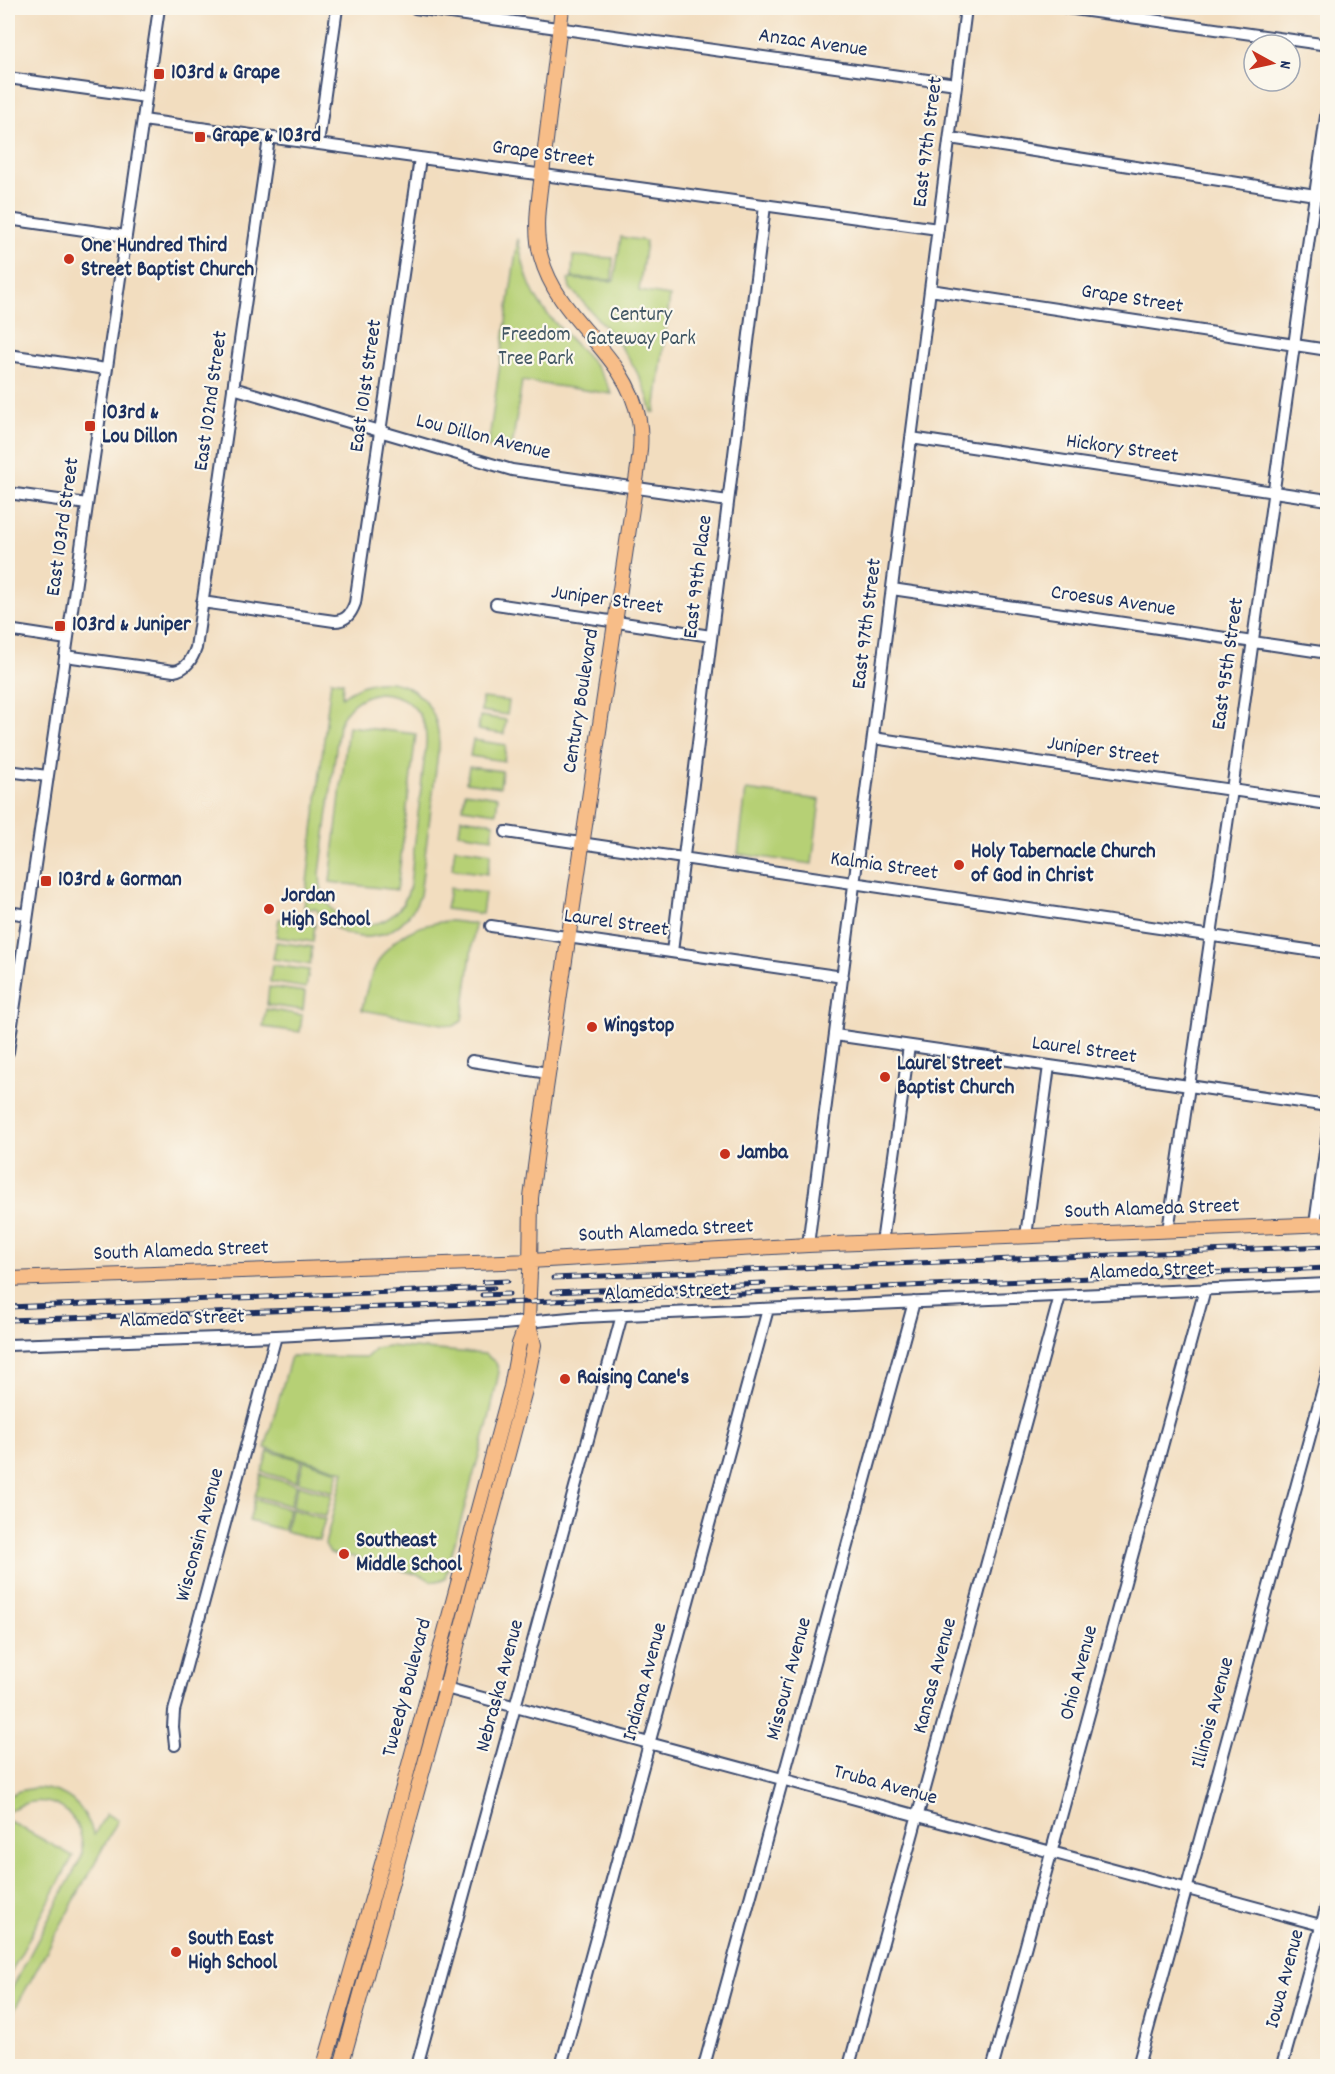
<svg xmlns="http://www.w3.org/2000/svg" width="1335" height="2074" font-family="Dekko,sans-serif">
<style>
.green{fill:#b6d075;stroke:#68806a;stroke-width:1.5;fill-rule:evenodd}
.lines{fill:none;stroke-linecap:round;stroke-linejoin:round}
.minor-casing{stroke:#3b496d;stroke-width:14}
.major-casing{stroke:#3b496d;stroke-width:16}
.minor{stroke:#fff;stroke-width:10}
.major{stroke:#f7bd88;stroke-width:14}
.rail-casing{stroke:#1b2f5e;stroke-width:5}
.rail{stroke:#fbf7ec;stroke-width:3;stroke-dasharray:9;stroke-linecap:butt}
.major-bridge-casing{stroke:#3b496d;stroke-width:16;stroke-linecap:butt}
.major-bridge{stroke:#f7bd88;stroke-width:14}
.poi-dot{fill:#c8321e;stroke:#fbf7ec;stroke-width:2}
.labels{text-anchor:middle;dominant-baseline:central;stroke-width:4.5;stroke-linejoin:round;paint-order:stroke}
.street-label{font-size:21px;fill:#1b2f5e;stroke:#fbf7ec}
.poi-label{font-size:21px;font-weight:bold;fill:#1b2f5e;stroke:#fbf7ec;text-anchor:start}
.park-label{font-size:21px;fill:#425764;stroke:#fbf7ec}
</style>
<rect width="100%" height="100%" fill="#fbf7ec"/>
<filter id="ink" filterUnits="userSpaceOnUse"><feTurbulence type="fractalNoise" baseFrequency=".0167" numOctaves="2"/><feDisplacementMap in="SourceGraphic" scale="12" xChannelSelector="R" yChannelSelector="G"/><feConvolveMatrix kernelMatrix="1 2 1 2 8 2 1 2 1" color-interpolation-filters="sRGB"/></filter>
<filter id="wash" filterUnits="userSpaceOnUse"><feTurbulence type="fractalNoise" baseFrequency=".008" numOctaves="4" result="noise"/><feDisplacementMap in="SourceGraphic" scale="24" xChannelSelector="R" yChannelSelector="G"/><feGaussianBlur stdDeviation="1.35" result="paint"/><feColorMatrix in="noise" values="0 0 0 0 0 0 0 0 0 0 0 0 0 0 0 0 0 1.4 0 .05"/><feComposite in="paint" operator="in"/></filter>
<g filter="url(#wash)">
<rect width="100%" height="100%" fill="#f2ddbf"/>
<!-- green -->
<path class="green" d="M621 237 646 241 639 291 670 296 655 412H652C641 361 604 326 570 288L568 279 614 281Z
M518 238C522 261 527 284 540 304 561 336 597 357 612 394L522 381 511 453 488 447Z
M573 256 613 258 612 280 572 278Z
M331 680 343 682 342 697C386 663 440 689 439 745L420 895C402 944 346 952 316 909L304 908ZM379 693C408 694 428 714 426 744L410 885C398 944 319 934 320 874L339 725C346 707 359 696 379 693Z
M482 698 509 701 507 715 481 711Z
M480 716 506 720 504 734 478 730Z
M348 726 416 734 397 890 330 882Z
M473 740 506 745 504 761 470 756Z
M469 767 502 771 500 787 466 782Z
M746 790 820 800 812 864 738 854Z
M465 792 498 797 496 813 463 808Z
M461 818 494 823 492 838 459 833Z
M455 848 491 853 487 874 452 869Z
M450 888 485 893 482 914 446 909Z
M279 919 315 924 313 942 276 937Z
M451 921 475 924 462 1021 454 1026 362 1010C371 958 394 925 451 921Z
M276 942 312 947 310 965 273 959Z
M272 965 309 970 306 988 270 982Z
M269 987 305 992 303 1010 267 1005Z
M266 1009 302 1015 300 1032 263 1027Z
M388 1346 485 1354 496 1363 499 1372 489 1419 445 1578C435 1583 432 1582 423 1576L342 1554 336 1555 330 1553 325 1544 344 1471 265 1448 291 1356 367 1357 375 1348Z
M268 1451 302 1460 296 1482 262 1472Z
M304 1461 339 1471 333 1492 298 1482Z
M261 1475 296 1485 290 1506 255 1496Z
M298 1485 332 1495 326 1516 292 1507Z
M255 1499 289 1509 283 1530 249 1521Z
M291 1509 325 1519 319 1540 285 1531Z
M34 1788C67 1789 84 1805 94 1835L106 1814 118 1820 8 2022V1996L82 1856C86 1811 46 1786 8 1812V1796L19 1791Z
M9 1821 73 1856 8 1978V1823Z"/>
</g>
<g filter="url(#ink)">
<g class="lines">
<defs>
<path id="minor" d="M415 8 956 84
M1067 8 1328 45
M8 78 146 97
M143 120 938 229
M950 138 1328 197
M318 144 337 8
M8 219 126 236
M930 290 1328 350
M8 355 106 369
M233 388 512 470 728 501
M911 438 1328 500
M8 493 87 504
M892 589 1328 653
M202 602 334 621C346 621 351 614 355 603L420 158
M496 604 711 636
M8 630 67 639
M65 656 174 671C187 669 192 659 196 648L269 138
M873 738 1328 804
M8 771 47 776
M506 832 1328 953
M8 912 27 915
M491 926 843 977
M672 952 765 206
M835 1035 1328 1106
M8 1052 159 8
M472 1061 548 1073
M1315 1224 1328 1130
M1168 1231 1232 790 1328 102
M1026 1236 1049 1066
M882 1243 909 1046
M808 1245 966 8
M8 1345 276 1336 503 1324 581 1317 1328 1284
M431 1684 1328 1927
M175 1745 173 1727 174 1711 276 1336
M417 2066 622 1315
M561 2066 768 1309
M704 2066 914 1302
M849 2066 1060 1296
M993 2066 1205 1289
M1138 2066 1328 1370
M1282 2066 1328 1901"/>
<path id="major" d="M530 1269 531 1198 539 1136 635 488C638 465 643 442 639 420 626 351 559 323 541 257 532 226 541 189 544 157 550 107 556 57 562 8
M8 1279 530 1261 808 1245 1328 1224
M324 2066 386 1850 511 1387 519 1344 528 1320
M341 2066 446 1687 525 1390 534 1345 528 1320 529 1294"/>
</defs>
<!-- minor casing -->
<use href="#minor" class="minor-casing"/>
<!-- major casing -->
<use href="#major" class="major-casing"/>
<!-- minor -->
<use href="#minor" class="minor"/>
<!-- major -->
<use href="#major" class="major"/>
<defs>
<path id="rail" d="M553 1278 1328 1246
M484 1282 508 1281
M553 1292 764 1283
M482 1295 509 1294
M8 1307 494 1288
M8 1320 529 1302 1328 1268"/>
</defs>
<!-- rail casing -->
<use href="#rail" class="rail-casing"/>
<!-- rail -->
<use href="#rail" class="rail"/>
<defs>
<path id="major-bridge" d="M529 1294 530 1272"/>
</defs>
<!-- major-bridge casing -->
<use href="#major-bridge" class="major-bridge-casing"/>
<!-- major-bridge -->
<use href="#major-bridge" class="major-bridge"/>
</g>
</g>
<!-- markers -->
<g class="poi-dot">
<rect x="153" y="68" width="12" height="12" rx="3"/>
<rect x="194" y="131" width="12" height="12" rx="3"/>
<circle cx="69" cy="259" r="6"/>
<rect x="84" y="420" width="12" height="12" rx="3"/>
<rect x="54" y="620" width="12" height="12" rx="3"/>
<circle cx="959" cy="865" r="6"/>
<rect x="40" y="875" width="12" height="12" rx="3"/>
<circle cx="269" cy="909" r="6"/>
<circle cx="592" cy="1027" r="6"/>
<circle cx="885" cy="1077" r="6"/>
<circle cx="725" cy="1154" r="6"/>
<circle cx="565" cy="1379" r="6"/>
<circle cx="344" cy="1554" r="6"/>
<circle cx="176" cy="1952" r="6"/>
</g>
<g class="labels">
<!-- street labels -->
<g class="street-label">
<text transform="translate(813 44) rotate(8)">Anzac Avenue</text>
<text transform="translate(929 142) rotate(-83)">East 97th Street</text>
<text transform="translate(543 155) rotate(8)">Grape Street</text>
<text transform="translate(1132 300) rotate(9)">Grape Street</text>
<text transform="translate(367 386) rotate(-82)">East 101st Street</text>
<text transform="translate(212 401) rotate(-82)">East 102nd Street</text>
<text transform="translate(483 438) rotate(14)">Lou Dillon Avenue</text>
<text transform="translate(1122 450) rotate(8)">Hickory Street</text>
<text transform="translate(64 527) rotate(-82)">East 103rd Street</text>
<text transform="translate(699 577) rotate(-83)">East 99th Place</text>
<text transform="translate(607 601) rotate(8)">Juniper Street</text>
<text transform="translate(1113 602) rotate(8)">Croesus Avenue</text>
<text transform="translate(868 624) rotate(-83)">East 97th Street</text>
<text transform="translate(1229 664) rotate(-82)">East 95th Street</text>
<text transform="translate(582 701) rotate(-81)">Century Boulevard</text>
<text transform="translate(1103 752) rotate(8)">Juniper Street</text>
<text transform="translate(884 867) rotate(8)">Kalmia Street</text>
<text transform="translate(616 924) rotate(8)">Laurel Street</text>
<text transform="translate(1084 1051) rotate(8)">Laurel Street</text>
<text transform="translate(1152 1210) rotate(-2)">South Alameda Street</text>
<text transform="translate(666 1232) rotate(-3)">South Alameda Street</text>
<text transform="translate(181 1252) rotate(-2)">South Alameda Street</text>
<text transform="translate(1152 1272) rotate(-2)">Alameda Street</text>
<text transform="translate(667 1293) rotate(-2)">Alameda Street</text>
<text transform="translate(182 1320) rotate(-2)">Alameda Street</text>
<text transform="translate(201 1535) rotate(-75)">Wisconsin Avenue</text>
<text transform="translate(1080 1673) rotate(-75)">Ohio Avenue</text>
<text transform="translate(936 1676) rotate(-75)">Kansas Avenue</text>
<text transform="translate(790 1679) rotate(-75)">Missouri Avenue</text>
<text transform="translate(646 1682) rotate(-75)">Indiana Avenue</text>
<text transform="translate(501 1686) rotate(-75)">Nebraska Avenue</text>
<text transform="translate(408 1688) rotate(-75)">Tweedy Boulevard</text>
<text transform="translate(1214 1713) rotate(-75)">Illinois Avenue</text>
<text transform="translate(885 1786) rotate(15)">Truba Avenue</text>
<text transform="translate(1286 1979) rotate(-75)">Iowa Avenue</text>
</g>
<!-- poi labels -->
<g class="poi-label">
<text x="171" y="74">103rd &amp; Grape</text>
<text x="212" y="137">Grape &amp; 103rd</text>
<text x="81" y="247">One Hundred Third<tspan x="81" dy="24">Street Baptist Church</tspan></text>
<text x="102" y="414">103rd &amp;<tspan x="102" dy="24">Lou Dillon</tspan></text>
<text x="72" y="626">103rd &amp; Juniper</text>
<text x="971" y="853">Holy Tabernacle Church<tspan x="971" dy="24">of God in Christ</tspan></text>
<text x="58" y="881">103rd &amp; Gorman</text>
<text x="281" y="897">Jordan<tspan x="281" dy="24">High School</tspan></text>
<text x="604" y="1027">Wingstop</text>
<text x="897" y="1065">Laurel Street<tspan x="897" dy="24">Baptist Church</tspan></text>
<text x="737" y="1154">Jamba</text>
<text x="577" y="1379">Raising Cane's</text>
<text x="356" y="1542">Southeast<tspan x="356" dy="24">Middle School</tspan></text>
<text x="188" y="1940">South East<tspan x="188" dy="24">High School</tspan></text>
</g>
<!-- park labels -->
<g class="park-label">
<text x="641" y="316">Century<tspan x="641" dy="24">Gateway Park</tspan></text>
<text x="536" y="336">Freedom<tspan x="536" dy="24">Tree Park</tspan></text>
</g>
</g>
<!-- margin -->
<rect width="1335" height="2074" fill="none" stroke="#fbf7ec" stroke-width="30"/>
<!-- north arrow -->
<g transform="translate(1272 63) rotate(98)"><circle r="28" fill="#fbf7ec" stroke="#a1a7b3" stroke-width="1.5"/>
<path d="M0-4.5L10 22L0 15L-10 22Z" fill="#c8321e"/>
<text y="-9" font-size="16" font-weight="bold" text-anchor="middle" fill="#1b2f5e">N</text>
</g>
</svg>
